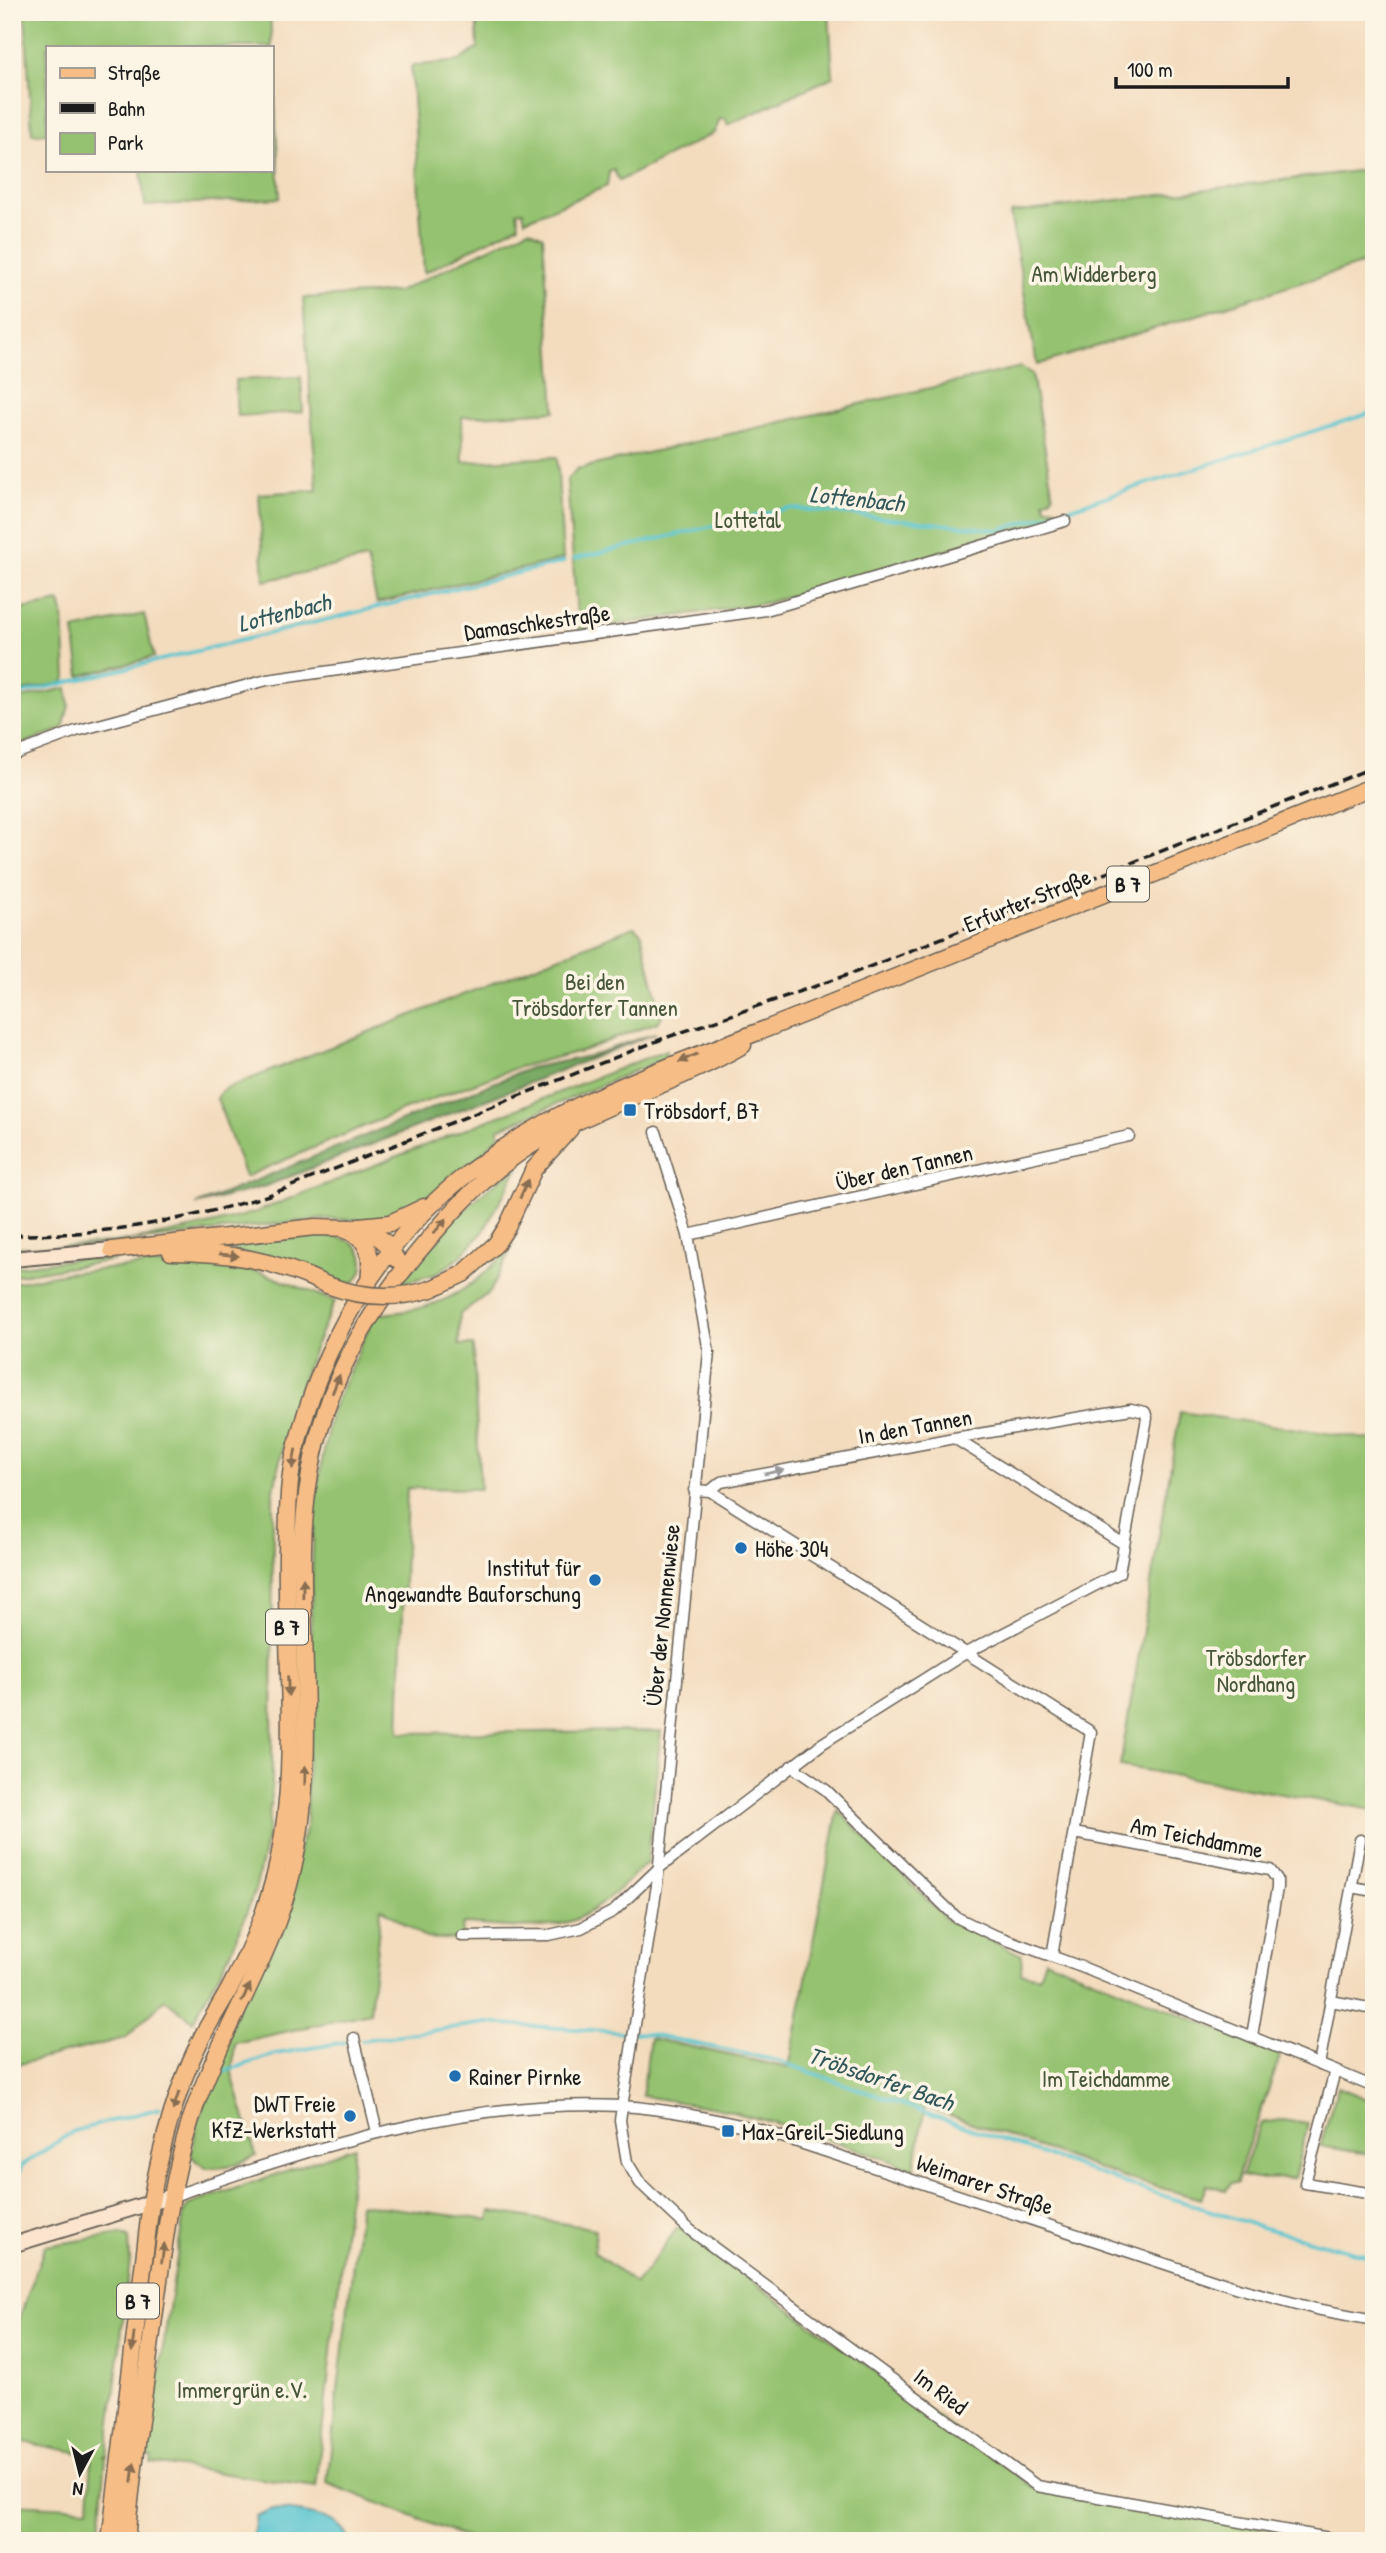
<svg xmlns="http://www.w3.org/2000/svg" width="1386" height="2553" font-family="'Patrick Hand',sans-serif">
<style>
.green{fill:#94c270;stroke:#586f46;stroke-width:2}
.forest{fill:#77a862;stroke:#4a623f;stroke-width:2}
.water{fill:#58c5d0;stroke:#3a7076;stroke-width:2}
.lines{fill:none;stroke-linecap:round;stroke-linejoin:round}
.stream{stroke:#58c5d0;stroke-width:3.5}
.street-casing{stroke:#675f55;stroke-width:13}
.secondary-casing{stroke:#675f55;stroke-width:18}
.primary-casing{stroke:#675f55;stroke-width:19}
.street{stroke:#fff;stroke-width:10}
.secondary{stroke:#fbe5cf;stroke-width:14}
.primary{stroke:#f6be86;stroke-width:16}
.rail{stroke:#1c1c1c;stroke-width:3.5;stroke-dasharray:10 5;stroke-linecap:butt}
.primary-bridge-casing{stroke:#675f55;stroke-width:19;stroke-linecap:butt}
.primary-bridge{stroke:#f6be86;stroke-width:16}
.oneway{fill:#896d51}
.oneway2{fill:#999}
.poi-dot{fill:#1f6fb2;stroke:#fcf5e5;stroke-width:2.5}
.labels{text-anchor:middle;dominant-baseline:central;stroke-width:7;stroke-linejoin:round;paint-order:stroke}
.shield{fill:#fcf5e5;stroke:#5f5d58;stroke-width:2}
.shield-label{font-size:21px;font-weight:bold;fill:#1c1c1c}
.park-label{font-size:23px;fill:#465639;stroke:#fcf5e5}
.street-label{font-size:23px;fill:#1c1c1c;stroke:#fcf5e5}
.poi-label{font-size:23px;fill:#1c1c1c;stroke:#fcf5e5;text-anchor:start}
.water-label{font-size:24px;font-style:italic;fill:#31575b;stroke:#fcf5e5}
</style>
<rect width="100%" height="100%" fill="#fcf5e5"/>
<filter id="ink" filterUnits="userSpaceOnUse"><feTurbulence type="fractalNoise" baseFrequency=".0143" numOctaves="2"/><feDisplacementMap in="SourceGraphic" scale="14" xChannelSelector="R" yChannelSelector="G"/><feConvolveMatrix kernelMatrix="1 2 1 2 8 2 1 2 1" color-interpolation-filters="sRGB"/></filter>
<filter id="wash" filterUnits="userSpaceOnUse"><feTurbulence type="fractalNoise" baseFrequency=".00686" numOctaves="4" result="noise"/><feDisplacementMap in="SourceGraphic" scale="28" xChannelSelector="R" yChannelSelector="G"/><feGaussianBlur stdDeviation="1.57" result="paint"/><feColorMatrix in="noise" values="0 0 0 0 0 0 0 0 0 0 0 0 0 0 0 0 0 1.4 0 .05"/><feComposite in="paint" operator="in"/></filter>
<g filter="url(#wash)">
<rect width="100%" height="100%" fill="#f3dcbe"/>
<!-- green -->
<path class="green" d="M25 12H270L280 198 145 206 141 170H271V47H47V133L32 134Z
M476 12H829L833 77 728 125 725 119H720L714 133 619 181 614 170 609 172 607 186 525 220 523 211 517 212 519 225 424 273 411 66 459 61 478 48Z
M1374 169V260L1037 365 1010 213Z
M529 229 543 236 555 411 462 417 463 462 557 457 563 559 377 603 367 559 264 581 259 494 317 490 303 298 398 292Z
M1021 367 1032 374 1053 496 1044 501 1046 507 1056 508 1059 518 766 603 578 630 567 480 577 469Z
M301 377 303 412 237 416 235 380Z
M60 602 63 613 66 678 62 683 12 693V611Z
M144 614 154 657 80 676 74 630Z
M67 688 69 705 63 729 12 748V700Z
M634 927 641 933 662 1016 658 1022 585 1050 519 1067 400 1111 245 1177 217 1098 222 1090Z
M666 1050 665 1058 498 1129 500 1135C476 1160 433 1202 400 1215 373 1225 343 1217 315 1220 214 1229 114 1247 12 1253V1247C94 1250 178 1235 256 1212Z
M518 1168 483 1232 459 1258 436 1274 399 1284C436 1242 469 1196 518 1168Z
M304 1235C326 1235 363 1234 363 1263 363 1273 358 1280 349 1285L233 1250V1243Z
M514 1243 490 1292 460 1314 459 1345H473L480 1489 407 1488 399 1733 661 1731 647 1863C623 1884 596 1915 565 1923 533 1932 495 1925 463 1924L461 1940 426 1938 381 1908 370 2013 235 2043 232 2074 256 2156 228 2167 206 2168 191 2156 196 2130 219 2056 306 1829 314 1506 331 1412 375 1314C438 1312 474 1290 514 1243Z
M84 1258 116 1260 12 1276V1267Z
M157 1264 225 1266 263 1273 335 1301C303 1369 286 1421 273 1495L272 1788 267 1837 255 1890 232 1950 193 2021 165 1999 125 2038 12 2066V1283L65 1273Z
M1180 1412 1374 1440V1810L1120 1766Z
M838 1810 947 1920 1022 1955 1021 1973 1039 1977 1045 1959 1281 2055 1239 2171 1238 2183H1231L1226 2190 1206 2185 1201 2199 1122 2177 925 2106 914 2169 799 2129 716 2108 642 2096 650 2038 789 2068Z
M1338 2087 1374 2102V2155L1320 2146Z
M1282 2120 1308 2124 1294 2178 1256 2179 1241 2176 1261 2123Z
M354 2147 316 2487 151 2463 152 2458 146 2456 184 2213 188 2205Z
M360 2204 489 2220 491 2211 596 2229 594 2252 636 2284 678 2227 1035 2488 1336 2541H475L327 2483Z
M121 2234 129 2238 130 2261 107 2456H103L106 2457 99 2541H12V2504L89 2508 92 2455 12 2440V2339L45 2246Z"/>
<!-- forest -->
<path class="forest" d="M656 1033 266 1186 196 1205 530 1068 589 1056Z"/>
<!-- water -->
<path class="water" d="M273 2509C298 2513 340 2512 349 2541H252L256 2516Z"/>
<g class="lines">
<!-- stream -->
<path class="stream" d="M1067 509 1374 412
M574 559 789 508 999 530 1055 513
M12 696 564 562
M362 2040 487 2023 649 2034 779 2061 1127 2184 1261 2227 1373 2257
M220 2073 276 2054 346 2042
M12 2189 22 2165 74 2131 160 2108"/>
</g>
</g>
<g filter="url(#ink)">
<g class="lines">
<defs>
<path id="street" d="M12 755 76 731 267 680 766 610 1065 521
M656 1132 688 1235 709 1352 657 1885 620 2120 627 2162 640 2183 690 2230 1037 2486 1346 2541
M688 1235 1129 1136
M954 1438 1124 1544
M710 1491 1091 1732 1052 1956
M791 1766 826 1790 956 1917 991 1934 1084 1968 1374 2087
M1074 1833 1270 1870 1277 1879V1888L1252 2036
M1352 1887 1374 1891
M462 1936 549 1935 581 1928 614 1911 659 1868 823 1743 964 1654 1119 1573 1147 1418 1145 1412 1131 1409 954 1438 721 1482 710 1491 694 1490
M1331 2001 1374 2009
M354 2038 377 2132
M1319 2065 1360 1840
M1335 2071 1305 2183 1374 2194
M173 2196C318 2146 466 2098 622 2106 668 2109 713 2119 758 2129L1238 2288 1316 2309 1374 2320"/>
<path id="secondary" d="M12 1259 112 1250
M12 2245 173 2196"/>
<path id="primary" d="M359 1226 390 1223 424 1207
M345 1230C371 1238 372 1258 369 1282
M112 1250 315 1227 352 1228 375 1234 387 1244 396 1259
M171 1252C227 1252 276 1260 327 1285
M431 1289 463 1274 496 1244 507 1227 534 1169 570 1129
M110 2541 151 2202C161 2146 175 2092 200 2041 209 2022 221 2005 231 1986 252 1946 270 1902 279 1858 299 1758 285 1655 287 1553 288 1518 287 1482 296 1448 321 1347 375 1250 457 1182 555 1101 680 1064 796 1017 988 939 1181 863 1374 786
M126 2541C132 2471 143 2402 152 2333 162 2261 169 2188 191 2119 219 2033 273 1958 293 1869 316 1764 301 1654 303 1547 306 1419 351 1328 434 1233 465 1197 497 1165 538 1141 604 1104 677 1083 743 1045"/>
</defs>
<!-- street casing -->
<use href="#street" class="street-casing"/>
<!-- secondary casing -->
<use href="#secondary" class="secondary-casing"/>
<!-- primary casing -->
<use href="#primary" class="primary-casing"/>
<!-- street -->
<use href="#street" class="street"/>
<!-- secondary -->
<use href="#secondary" class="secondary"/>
<!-- primary -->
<use href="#primary" class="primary"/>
<!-- rail -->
<path class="rail" d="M12 1235C100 1236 185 1221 269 1195L662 1039 856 972 1374 767"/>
<defs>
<path id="primary-bridge" d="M327 1285C362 1298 396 1300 431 1289"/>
</defs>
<!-- primary-bridge casing -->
<use href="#primary-bridge" class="primary-bridge-casing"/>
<!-- primary-bridge -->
<use href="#primary-bridge" class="primary-bridge"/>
</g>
<!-- one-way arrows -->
<defs><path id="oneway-solid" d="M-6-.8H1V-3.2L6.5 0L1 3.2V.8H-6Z" transform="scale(1.75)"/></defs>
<g class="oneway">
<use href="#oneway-solid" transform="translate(688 1058) rotate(156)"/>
<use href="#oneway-solid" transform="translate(524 1189) rotate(-66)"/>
<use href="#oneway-solid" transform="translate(440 1226) rotate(-49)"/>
<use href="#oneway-solid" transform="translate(229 1255) rotate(6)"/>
<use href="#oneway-solid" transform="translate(336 1384) rotate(-68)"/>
<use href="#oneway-solid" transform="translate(294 1459) rotate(100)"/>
<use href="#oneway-solid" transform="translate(303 1588) rotate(-89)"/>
<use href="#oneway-solid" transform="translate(288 1686) rotate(88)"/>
<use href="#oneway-solid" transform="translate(305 1775) rotate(-89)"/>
<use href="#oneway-solid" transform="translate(246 1993) rotate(-64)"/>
<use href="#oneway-solid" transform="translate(176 2101) rotate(108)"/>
<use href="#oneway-solid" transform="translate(163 2253) rotate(-82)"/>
<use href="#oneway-solid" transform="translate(133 2342) rotate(97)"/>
<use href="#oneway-solid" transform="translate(133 2473) rotate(-82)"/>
</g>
<use class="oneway2" href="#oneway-solid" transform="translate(774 1472) rotate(-11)"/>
</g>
<!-- markers -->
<g class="poi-dot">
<rect x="623" y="1103" width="14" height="14" rx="3.5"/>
<circle cx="741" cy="1548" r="7"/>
<circle cx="595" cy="1580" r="7"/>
<circle cx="455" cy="2076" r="7"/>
<circle cx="350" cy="2116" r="7"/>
<rect x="721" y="2124" width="14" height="14" rx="3.5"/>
</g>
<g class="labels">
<!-- shield labels -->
<g class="shield">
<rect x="1107" y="866.5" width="42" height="35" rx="5"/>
<rect x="266" y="1609.5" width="42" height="35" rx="5"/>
<rect x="117" y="2283.5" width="42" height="35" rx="5"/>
</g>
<g class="shield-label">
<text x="1128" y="884">B 7</text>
<text x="287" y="1627">B 7</text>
<text x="138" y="2301">B 7</text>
</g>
<!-- park labels -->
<g class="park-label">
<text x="1094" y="273">Am Widderberg</text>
<text x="748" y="519">Lottetal</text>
<text x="595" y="981">Bei den<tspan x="595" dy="26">Tröbsdorfer Tannen</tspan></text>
<text x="1256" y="1657">Tröbsdorfer<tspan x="1256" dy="26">Nordhang</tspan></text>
<text x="1106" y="2078">Im Teichdamme</text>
<text x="242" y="2389">Immergrün e.V.</text>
</g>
<!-- street labels -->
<g class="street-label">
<text transform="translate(537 622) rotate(-8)">Damaschkestraße</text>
<text transform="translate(1027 900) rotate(-22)">Erfurter Straße</text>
<text transform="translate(904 1167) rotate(-13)">Über den Tannen</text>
<text transform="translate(915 1426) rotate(-10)">In den Tannen</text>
<text transform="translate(662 1615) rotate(-84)">Über der Nonnenwiese</text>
<text transform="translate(1197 1837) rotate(11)">Am Teichdamme</text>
<text transform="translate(985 2184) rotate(19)">Weimarer Straße</text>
<text transform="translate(941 2391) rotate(37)">Im Ried</text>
</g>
<!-- poi labels -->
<g class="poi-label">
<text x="644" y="1110">Tröbsdorf, B7</text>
<text x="755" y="1548">Höhe 304</text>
<text x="581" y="1567" text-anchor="end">Institut für<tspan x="581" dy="26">Angewandte Bauforschung</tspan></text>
<text x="469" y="2076">Rainer Pirnke</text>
<text x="336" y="2103" text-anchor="end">DWT Freie<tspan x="336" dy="26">KfZ-Werkstatt</tspan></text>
<text x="742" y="2131">Max-Greil-Siedlung</text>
</g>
<!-- water labels -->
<g class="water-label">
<text transform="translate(857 498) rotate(6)">Lottenbach</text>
<text transform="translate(284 612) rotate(-14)">Lottenbach</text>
<text transform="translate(881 2078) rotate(19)">Tröbsdorfer Bach</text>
</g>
</g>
<!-- margin -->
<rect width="1386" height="2553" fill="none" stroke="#fcf5e5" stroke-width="42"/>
<!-- legend -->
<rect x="46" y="46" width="228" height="126" fill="#fcf5e5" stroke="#a29e95" stroke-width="2"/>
<rect x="60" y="68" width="35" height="10" fill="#f6be86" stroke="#a29e95" stroke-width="2"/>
<text x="108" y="80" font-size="21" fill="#1c1c1c">Straße</text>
<rect x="60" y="103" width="35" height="10" fill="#1c1c1c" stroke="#a29e95" stroke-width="2"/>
<text x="108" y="116" font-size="21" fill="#1c1c1c">Bahn</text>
<rect x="60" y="133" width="35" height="21" fill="#94c270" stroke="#a29e95" stroke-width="2"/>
<text x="108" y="150" font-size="21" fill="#1c1c1c">Park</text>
<!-- north arrow -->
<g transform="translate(80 2473) rotate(187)" stroke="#fcf5e5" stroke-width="5" paint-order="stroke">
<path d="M0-5L12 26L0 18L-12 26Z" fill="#1c1c1c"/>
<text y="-10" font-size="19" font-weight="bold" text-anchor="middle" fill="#1c1c1c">N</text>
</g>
<!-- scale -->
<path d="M1116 77v10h172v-10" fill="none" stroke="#1c1c1c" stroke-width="3.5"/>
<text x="1127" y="77" font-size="21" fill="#1c1c1c" stroke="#fcf5e5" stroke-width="5" paint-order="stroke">100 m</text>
</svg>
